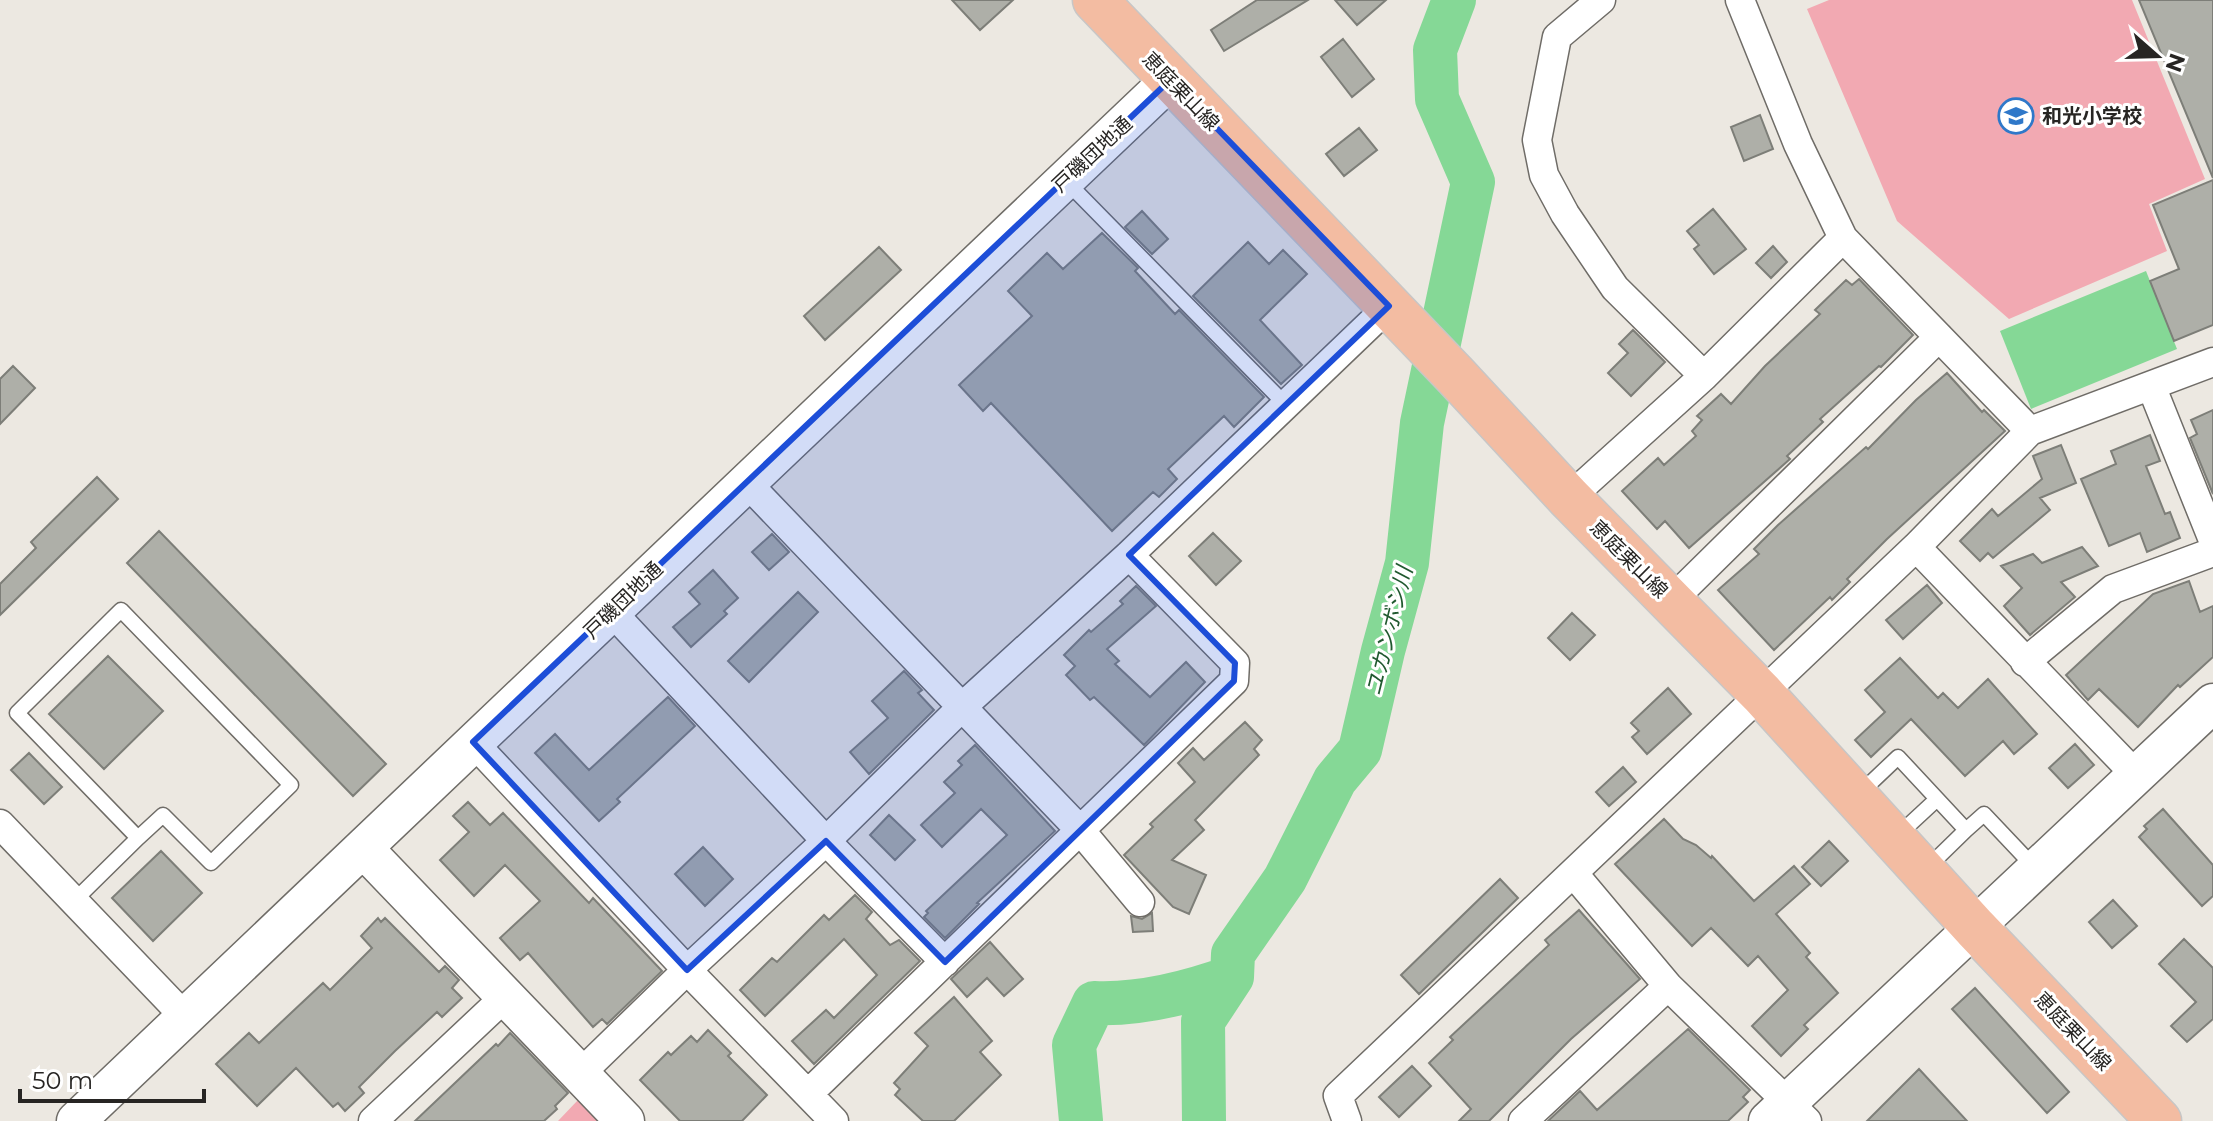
<svg xmlns="http://www.w3.org/2000/svg" width="2213" height="1121" font-family="Montserrat,'Noto Sans JP',sans-serif">
<style>
.green{fill:#f2a9b2}
.water{fill:#85d896}
.lines{fill:none;stroke-linecap:round;stroke-linejoin:round}
.river{stroke:#85d896;stroke-width:44}
.building{fill:#aeafa8;stroke:#7d7e78;stroke-width:2}
.lane-casing{stroke:#6f6c67;stroke-width:17}
.street-casing{stroke:#6f6c67;stroke-width:31}
.secondary-casing{stroke:#6f6c67;stroke-width:41}
.primary-casing{stroke:#c7c6c6;stroke-width:47}
.lane{stroke:#fff;stroke-width:14}
.street{stroke:#fff;stroke-width:28}
.secondary{stroke:#fff;stroke-width:38}
.primary{stroke:#f3bca2;stroke-width:44}
.marked{fill:#1d4ed8;fill-opacity:0.2;stroke:#1d4ed8;stroke-width:6;stroke-linejoin:round}
.labels{text-anchor:middle;dominant-baseline:central;stroke-width:6;stroke-linejoin:round;paint-order:stroke}
.street-label{font-size:20px;fill:#272523;stroke:#fff}
.poi-label{font-size:20px;font-weight:bold;fill:#272523;stroke:#fff;text-anchor:start}
.water-label{font-size:22px;font-style:italic;fill:#20592f;stroke:#fff}
</style>
<rect width="100%" height="100%" fill="#ece8e1"/>
<!-- green -->
<path class="green" d="M1829 0H2132L2205 179 2149 204 2167 251 2009 319 1897 221 1807 9Z
M578 1100 599 1121H558Z"/>
<!-- water -->
<path class="water" d="M2146 271 2177 349 2031 409 2000 331Z"/>
<g class="lines">
<!-- river -->
<path class="river" d="M1081 1121 1074 1045 1094 1003C1141 1005 1188 993 1232 977L1233 954 1285 879 1335 780 1360 750 1383 651 1407 563 1422 423 1473 182 1437 99 1435 50 1454 0
M1204 1121 1203 1021 1232 977"/>
</g>
<!-- building -->
<path class="building" d="M952 0H1013L980 30Z
M1257 0H1308L1224 51 1211 30Z
M1335 0H1386L1357 25Z
M2139 0H2213V178Z
M1343 39 1374 79 1352 97 1321 57Z
M1760 115 1773 149 1744 161 1731 127Z
M1359 128 1377 150 1344 176 1326 154Z
M2213 180V325L2174 341 2150 281 2179 269 2153 205Z
M1713 209 1746 249 1714 274 1694 249 1699 245 1687 231Z
M1142 211 1168 239 1152 254 1125 227Z
M1102 233 1138 268 1135 271 1175 314 1179 310 1264 397 1234 427 1224 416 1168 469 1177 479 1159 497 1153 492 1112 531 991 403 983 411 959 385 1032 316 1008 291 1047 253 1063 269Z
M1248 242 1269 264 1283 250 1307 274 1260 320 1302 365 1281 384 1193 296Z
M1773 246 1787 262 1771 278 1756 263Z
M879 247 901 270 825 340 804 316Z
M1859 279 1913 335 1881 367 1879 366 1820 419 1823 422 1787 456 1790 459 1689 548 1665 521 1657 529 1622 491 1658 458 1664 465 1696 436 1692 431 1702 420 1697 416 1721 394 1731 404 1765 366 1820 314 1815 310 1846 280 1852 285Z
M1633 330 1665 362 1631 396 1608 373 1628 353 1619 344Z
M13 366 35 388 0 424V379Z
M1947 373 1982 412 1984 410 2005 431 1887 539 1847 579 1850 582 1832 600 1830 597 1774 650 1718 590 1759 554 1754 549 1778 525 1866 447 1868 449 1916 400Z
M2213 410V494L2190 438 2197 434 2191 420Z
M2150 435 2160 461 2146 466 2165 514 2170 512 2180 538 2147 552 2140 533 2109 546 2081 479 2116 464 2111 451Z
M2061 445 2076 483 2040 498 2050 510 1993 558 1988 553 1980 561 1960 541 1992 509 1998 516 2042 479 2033 456Z
M97 477 118 499 0 615V584L36 548 31 542Z
M159 531 386 764 353 796 127 563Z
M1213 533 1241 561 1216 585 1189 556Z
M772 534 789 552 769 570 752 552Z
M2082 547 2098 566 2061 582 2075 597 2030 635 2004 606 2022 588 2001 566 2033 554 2042 563Z
M713 570 738 598 724 611 727 614 691 647 673 627 700 604 689 592Z
M2189 581 2200 612 2213 606V657L2180 687 2178 685 2138 727 2099 689 2088 700 2066 675 2153 594Z
M1927 585 1942 603 1903 639 1886 620Z
M1136 586 1156 606 1107 649 1119 661 1115 664 1150 697 1186 662 1205 682 1144 745 1094 697 1090 700 1066 675 1075 666 1064 655 1089 630 1091 632 1123 604 1120 601Z
M798 592 818 612 749 682 728 661Z
M1572 613 1595 635 1570 660 1548 638Z
M108 656 163 711 104 769 49 714Z
M1900 658 1938 698 1943 693 1958 708 1988 679 2037 734 2014 754 2003 741 1965 776 1911 719 1871 757 1855 740 1885 712 1865 690Z
M904 671 922 690 918 693 934 710 869 774 850 752 888 718 872 701Z
M1668 688 1691 714 1647 754 1632 737 1639 731 1631 723Z
M668 697 695 726 617 799 620 802 599 821 535 753 555 734 589 770Z
M1245 722 1262 740 1254 749 1259 755 1195 820 1204 830 1172 860 1206 875 1189 914 1173 907 1124 855 1153 827 1150 824 1195 782 1178 763 1193 748 1204 760Z
M2075 744 2094 765 2068 788 2049 768Z
M975 745 1055 831 977 903 979 904 945 938 924 917 928 913 926 911 1007 835 981 809 942 847 921 825 955 793 944 782 962 765 958 761Z
M29 753 62 787 44 804 11 770Z
M1623 767 1636 782 1609 806 1596 792Z
M468 802 490 825 503 813 589 903 593 898 662 971 607 1024 602 1019 593 1027 528 953 520 960 500 938 540 901 505 865 474 896 440 860 469 832 453 816Z
M2163 809 2213 865V896L2202 906 2139 837 2147 829 2144 826Z
M889 815 915 840 895 860 870 835Z
M1664 819 1683 839 1696 845 1711 858 1712 856 1754 901 1794 866 1810 884 1776 914 1810 953 1806 957 1838 993 1804 1025 1808 1029 1781 1056 1752 1026 1788 990 1758 956 1748 966 1711 928 1692 946 1615 864Z
M1829 841 1848 861 1821 886 1802 867Z
M703 847 733 879 705 906 675 874Z
M161 851 202 893 153 941 112 898Z
M1500 879 1518 898 1419 994 1401 975Z
M855 895 872 912 866 919 890 945 899 940 920 961 814 1064 792 1041 826 1010 834 1018 877 975 844 939 765 1016 740 990 772 958 777 962 824 915 829 920Z
M2113 900 2137 926 2112 948 2089 922Z
M1579 910 1640 979 1571 1039 1489 1121H1459L1471 1109 1429 1063 1453 1040 1450 1037 1549 945 1545 940Z
M1152 913 1153 931 1133 932 1131 916 1142 919Z
M378 918 381 922 385 918 439 972 445 966 459 980 452 988 462 998 442 1017 437 1012 395 1051 359 1087 364 1093 345 1111 338 1103 333 1107 296 1068 257 1106 216 1064 249 1033 259 1043 323 983 330 990 372 948 361 936Z
M2184 939 2213 968V1019L2187 1042 2171 1026 2196 1002 2159 964Z
M990 942 1023 979 1004 996 987 978 967 997 951 979Z
M1975 988 2069 1092 2047 1113 1952 1009Z
M954 997 992 1041 980 1052 1001 1075 954 1121H923L895 1095 900 1089 894 1083 928 1046 915 1033Z
M1688 1029 1750 1090 1743 1097 1748 1102 1728 1121H1548L1580 1091 1597 1110Z
M708 1030 731 1053 728 1056 767 1095 742 1121H680L640 1080 668 1052 671 1055 691 1036 697 1042Z
M510 1033 568 1093 555 1106 557 1109 544 1121H415L496 1044 498 1046Z
M1412 1066 1431 1086 1399 1117 1379 1097Z
M1919 1069 1967 1121H1867Z"/>
<g class="lines">
<defs>
<path id="lane" d="M1065 180 1286 405
M1859 794 1898 757 1966 830 1984 814 2035 868
M1896 837 1937 799
M1926 869 1966 830
M74 901 138 838 17 713 121 610 291 785 211 863 163 815 138 838"/>
<path id="street" d="M1601 0 1557 37 1537 140 1544 175 1565 214 1615 288 1704 376
M1740 0 1798 144 1843 238 2030 431
M2152 388 2213 540
M746 482 1080 830 1140 902
M1569 498 1704 376 1843 238
M1916 547 2136 775
M1671 601 1939 337
M612 612 826 841 945 962
M2025 662 2113 589 2213 552
M473 742 687 970 834 1121
M0 824 185 1017
M1574 874 1668 986 1807 1121
M580 1074 687 970 826 841 962 707 1129 555 1389 306
M808 1094 1234 681 1235 663 1129 555
M373 1121 506 996
M1347 1121 1338 1096 1916 547 2030 431 2213 362
M1523 1121 1668 986"/>
<path id="secondary" d="M364 849 625 1121
M76 1121 1170 80
M1768 1121 2213 703"/>
<path id="primary" d="M1095 0 1456 376 1569 498 1762 694 1975 928 2159 1121"/>
</defs>
<!-- lane casing -->
<use href="#lane" class="lane-casing"/>
<!-- street casing -->
<use href="#street" class="street-casing"/>
<!-- secondary casing -->
<use href="#secondary" class="secondary-casing"/>
<!-- primary casing -->
<use href="#primary" class="primary-casing"/>
<!-- lane -->
<use href="#lane" class="lane"/>
<!-- street -->
<use href="#street" class="street"/>
<!-- secondary -->
<use href="#secondary" class="secondary"/>
<!-- primary -->
<use href="#primary" class="primary"/>
</g>
<!-- marked area -->
<path class="marked" d="M1170 80 1389 306 1129 555 1235 663 1234 681 945 962 826 841 687 970 473 742Z"/>
<!-- icons -->
<defs>
<symbol id="school-ring" viewBox="-11 -11 22 22"><circle r="9.5" fill="#fff" stroke="#2f78c9" stroke-width="1.5"/><path d="M0-5L7-2L0 1L-7-2ZM-4 1L0 2.5L4 1V4Q0 6-4 4Z" fill="#2f78c9"/></symbol>
</defs>
<g fill-rule="evenodd">
<use href="#school-ring" x="1996" y="96" width="40" height="40"/>
</g>
<g class="labels">
<!-- street labels -->
<g class="street-label">
<text transform="translate(1181 91) rotate(46)">恵庭栗山線</text>
<text transform="translate(1092 154) rotate(-43)">戸磯団地通</text>
<text transform="translate(1629 559) rotate(45)">恵庭栗山線</text>
<text transform="translate(623 600) rotate(-44)">戸磯団地通</text>
<text transform="translate(2073 1031) rotate(46)">恵庭栗山線</text>
</g>
<!-- poi labels -->
<g class="poi-label">
<text x="2042" y="116">和光小学校</text>
</g>
<!-- water labels -->
<g class="water-label">
<text transform="translate(1389 631) rotate(-76)">ユカンボシ川</text>
</g>
</g>
<!-- north arrow -->
<g transform="translate(2157 56) rotate(110)" stroke="#ffffff" stroke-width="6" paint-order="stroke">
<path d="M0-6L14 30L0 20L-14 30Z" fill="#272523"/>
<text y="-12" font-size="22" font-weight="bold" text-anchor="middle" fill="#272523">N</text>
</g>
<!-- scale -->
<path d="M20 1089v12h184v-12" fill="none" stroke="#272523" stroke-width="4"/>
<text x="32" y="1089" font-size="24" fill="#272523" stroke="#ffffff" stroke-width="6" paint-order="stroke">50 m</text>
</svg>
